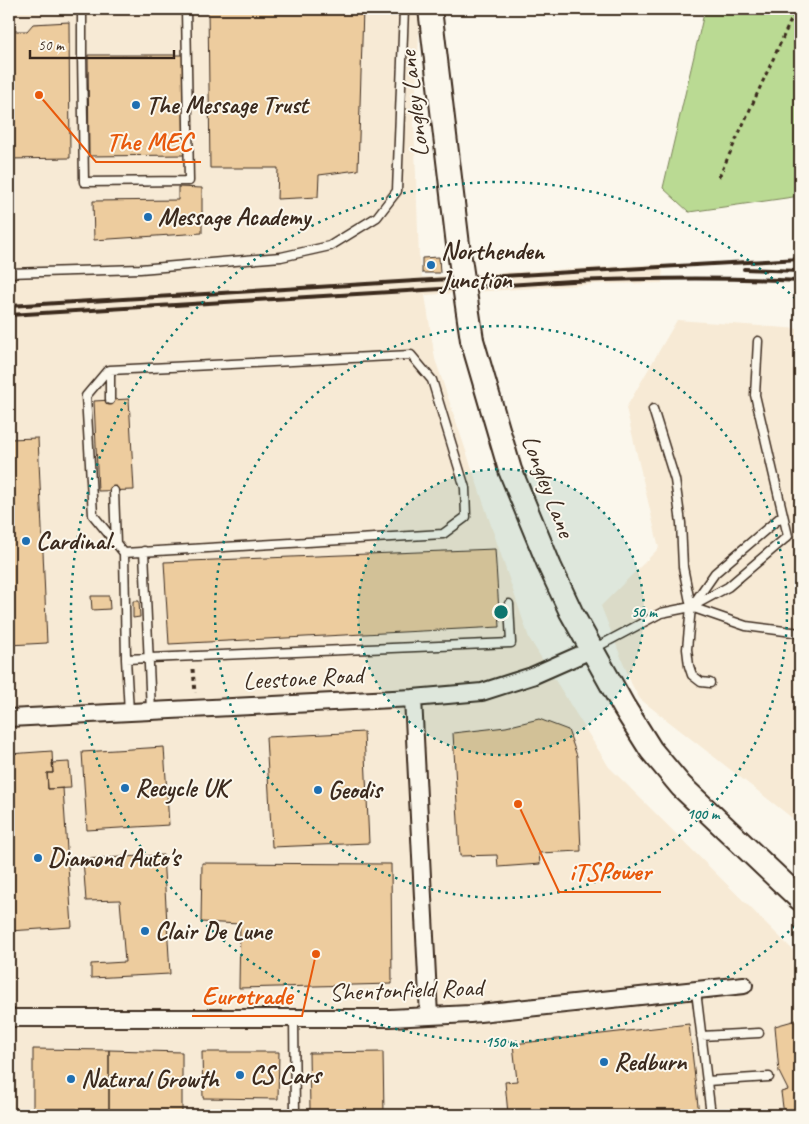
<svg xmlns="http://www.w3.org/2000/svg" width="809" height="1124" font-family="Caveat,sans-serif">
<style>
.built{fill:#f7ead5}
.green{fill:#bada93;stroke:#7a8258}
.building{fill:#edcc9e;stroke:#3b2a1e}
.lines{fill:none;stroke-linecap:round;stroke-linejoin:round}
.lane-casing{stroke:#3b2a1e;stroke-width:11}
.street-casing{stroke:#3b2a1e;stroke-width:20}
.secondary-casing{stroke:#3b2a1e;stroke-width:26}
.path{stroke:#3b2a1e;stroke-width:3;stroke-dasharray:4 4;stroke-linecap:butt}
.lane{stroke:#fbf7ec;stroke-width:8}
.street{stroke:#fbf7ec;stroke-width:16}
.secondary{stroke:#fbf7ec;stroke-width:22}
.rail{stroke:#3b2a1e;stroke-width:4}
.secondary-bridge-casing{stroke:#3b2a1e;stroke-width:26;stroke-linecap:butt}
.secondary-bridge{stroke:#fbf7ec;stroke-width:22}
.ring{fill:none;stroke:#0f766e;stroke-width:2.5;stroke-dasharray:2.5 5}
.poi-dot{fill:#1f6fb2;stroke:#fbf7ec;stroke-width:2}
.labels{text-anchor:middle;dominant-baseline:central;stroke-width:4;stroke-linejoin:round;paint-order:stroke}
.street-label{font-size:25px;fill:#3b2a1e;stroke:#fbf7ec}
.poi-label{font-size:25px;font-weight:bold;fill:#3b2a1e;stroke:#fbf7ec;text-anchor:start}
.centre{fill:#0f766e;stroke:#fbf7ec;stroke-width:2.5}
.ring-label{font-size:15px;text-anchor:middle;font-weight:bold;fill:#0f766e;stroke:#fbf7ec;stroke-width:4;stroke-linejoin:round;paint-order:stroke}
.leader{fill:none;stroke:#e8590c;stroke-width:2}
.callout-dot{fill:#e8590c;stroke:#fbf7ec;stroke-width:2}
.callout-label{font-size:26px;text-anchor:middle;font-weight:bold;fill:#e8590c;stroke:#fbf7ec;stroke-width:4;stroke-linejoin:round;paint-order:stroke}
</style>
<rect width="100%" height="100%" fill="#fbf7ec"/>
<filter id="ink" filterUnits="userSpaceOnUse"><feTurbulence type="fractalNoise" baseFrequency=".02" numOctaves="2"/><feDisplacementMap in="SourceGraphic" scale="10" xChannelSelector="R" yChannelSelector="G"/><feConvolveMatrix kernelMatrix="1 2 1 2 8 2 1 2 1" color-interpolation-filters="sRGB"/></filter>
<g filter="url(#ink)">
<!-- built -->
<path class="built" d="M9 9H416L420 19 414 122 419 258 422 277 663 264 662 283 597 284 425 295 435 359 529 638 609 767 800 957V1115H9Z
M677 320 800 329V824L640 699 632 685 601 606 659 548 626 408Z"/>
<!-- green -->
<path class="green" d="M705 9H800V196L689 212 663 188Z"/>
<!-- building -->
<path class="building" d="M208 9H363L358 170 319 175 318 197 277 199 278 168H210Z
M69 22 70 158 9 159V31H27L33 24Z
M88 55H183L184 155 89 156Z
M178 187 202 188V233L94 240 93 201 178 200Z
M439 257 440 273H422V258Z
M129 399 134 490 98 491 94 401Z
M38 438 47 643 9 645V439Z
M495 549 500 627 169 644 164 562Z
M91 596H109L110 609 92 610Z
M133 601H139L140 617 133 618Z
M539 719 568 730 577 756 581 851 539 853 540 864 498 867 497 855 460 856 453 733 506 727Z
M364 732 369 843 272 847 266 737Z
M164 747 169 825 87 830 82 752Z
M52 751 53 773H47L48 789 63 788 72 927 9 931V754Z
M69 762 71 788 48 789 47 773H53L52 763Z
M163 855 170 974 91 978V964L125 962 120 900 86 901 83 859Z
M202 863 391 864 392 984 239 988 240 924 201 922Z
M800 1019V1115H784L781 1092 788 1090 779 1072 775 1026Z
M689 1024 699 1115H518V1112L508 1114 505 1082 517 1081 513 1044Z
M33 1049 109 1050V1115H77V1109H33Z
M109 1050 182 1052V1115H109Z
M202 1052H279L278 1099 203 1098Z
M383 1052 384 1115H304V1110L310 1109 309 1053Z"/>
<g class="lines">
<defs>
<path id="lane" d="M82 9V54L84 182 189 181 186 9
M9 273 140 269 281 257 330 246 377 217 397 191 404 9
M110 370V400
M653 409 675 480 681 523 683 567 691 607 687 649 689 666 692 675 701 682 710 683
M114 491 116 544
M144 551 151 711
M124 553 443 534 466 517 465 488 432 380 411 355 110 370 107 371 86 396 93 515 124 553 126 659 129 712
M692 606 715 573 783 515
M691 607 728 587 788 536 755 395 758 341
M595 648 661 613 691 607 746 626 800 633
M126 659 511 643 509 604
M696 991 711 1115
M294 1019 295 1115
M701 1036 759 1033
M707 1081 769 1077"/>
<path id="street" d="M413 698 429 1016
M9 718 413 698 482 692 532 676 591 650
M9 1018H390L470 1014 744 985"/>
<path id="secondary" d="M430 9 458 245
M472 340 510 470 550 567 571 612 624 707 651 750 681 786 800 899"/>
</defs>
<!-- lane casing -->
<use href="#lane" class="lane-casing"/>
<!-- street casing -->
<use href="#street" class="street-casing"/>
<!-- secondary casing -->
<use href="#secondary" class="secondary-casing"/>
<!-- path -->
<path class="path" d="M719 177 796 9
M193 669 195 693"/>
<!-- lane -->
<use href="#lane" class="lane"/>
<!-- street -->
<use href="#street" class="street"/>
<!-- secondary -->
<use href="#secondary" class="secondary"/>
<!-- rail -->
<path class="rail" d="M744 269 800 271
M9 306 415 281 800 259
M9 315 572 281C649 278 724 277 800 281"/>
<defs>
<path id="secondary-bridge" d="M458 245 472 340"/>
</defs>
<!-- secondary-bridge casing -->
<use href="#secondary-bridge" class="secondary-bridge-casing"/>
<!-- secondary-bridge -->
<use href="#secondary-bridge" class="secondary-bridge"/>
</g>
</g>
<!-- distance rings -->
<circle cx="501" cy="612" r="143" fill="#0f766e" fill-opacity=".12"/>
<g class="ring">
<circle cx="501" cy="612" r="143"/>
<circle cx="501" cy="612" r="286"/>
<path d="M800 921A430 430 0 1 1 800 303"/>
</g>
<!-- markers -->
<g class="poi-dot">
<circle cx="136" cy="105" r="5"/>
<circle cx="148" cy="217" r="5"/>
<circle cx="431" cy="265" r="5"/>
<circle cx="26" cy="541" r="5"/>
<circle cx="125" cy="788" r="5"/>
<circle cx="318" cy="790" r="5"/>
<circle cx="38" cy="858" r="5"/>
<circle cx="145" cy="931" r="5"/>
<circle cx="604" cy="1062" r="5"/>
<circle cx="240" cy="1075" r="5"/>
<circle cx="71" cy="1079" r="5"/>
</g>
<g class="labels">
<!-- street labels -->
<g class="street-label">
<text transform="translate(414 104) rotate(-97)">Longley Lane</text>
<text transform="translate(548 486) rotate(69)">Longley Lane</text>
<text transform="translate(303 678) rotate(-3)">Leestone Road</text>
<text transform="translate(406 990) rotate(-2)">Shentonfield Road</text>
</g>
<!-- poi labels -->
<g class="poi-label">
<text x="146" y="105">The Message Trust</text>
<text x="158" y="217">Message Academy</text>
<text x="441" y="251">Northenden<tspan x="441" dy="29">Junction</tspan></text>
<text x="36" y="541">Cardinal.</text>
<text x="135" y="788">Recycle UK</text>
<text x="328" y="790">Geodis</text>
<text x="48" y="858">Diamond Auto's</text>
<text x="155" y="931">Clair De Lune</text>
<text x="614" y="1062">Redburn</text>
<text x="250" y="1075">CS Cars</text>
<text x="81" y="1079">Natural Growth</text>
</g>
</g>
<circle cx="501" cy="612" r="8" class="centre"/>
<g class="ring-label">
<text x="644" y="617">50 m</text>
<text x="703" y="819">100 m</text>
<text x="501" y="1047">150 m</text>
</g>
<!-- callouts -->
<path class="leader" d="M39 95L96 162H201M518 804L559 892H661M316 954L302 1016H192"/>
<g class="callout-dot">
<circle cx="39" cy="95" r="5"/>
<circle cx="518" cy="804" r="5"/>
<circle cx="316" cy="954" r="5"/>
</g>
<g class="callout-label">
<text x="149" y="150">The MEC</text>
<text x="610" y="880">iTSPower</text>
<text x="247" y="1004">Eurotrade</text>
</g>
<!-- margin -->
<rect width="809" height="1124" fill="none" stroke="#fbf7ec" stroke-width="30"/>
<rect x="15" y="15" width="779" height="1094" fill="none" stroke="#3b2a1e" stroke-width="2" filter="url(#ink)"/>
<!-- scale -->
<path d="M30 50v8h144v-8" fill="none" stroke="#3b2a1e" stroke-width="2.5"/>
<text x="38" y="50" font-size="15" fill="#3b2a1e" stroke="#fbf7ec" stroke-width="4" paint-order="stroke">50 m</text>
</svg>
